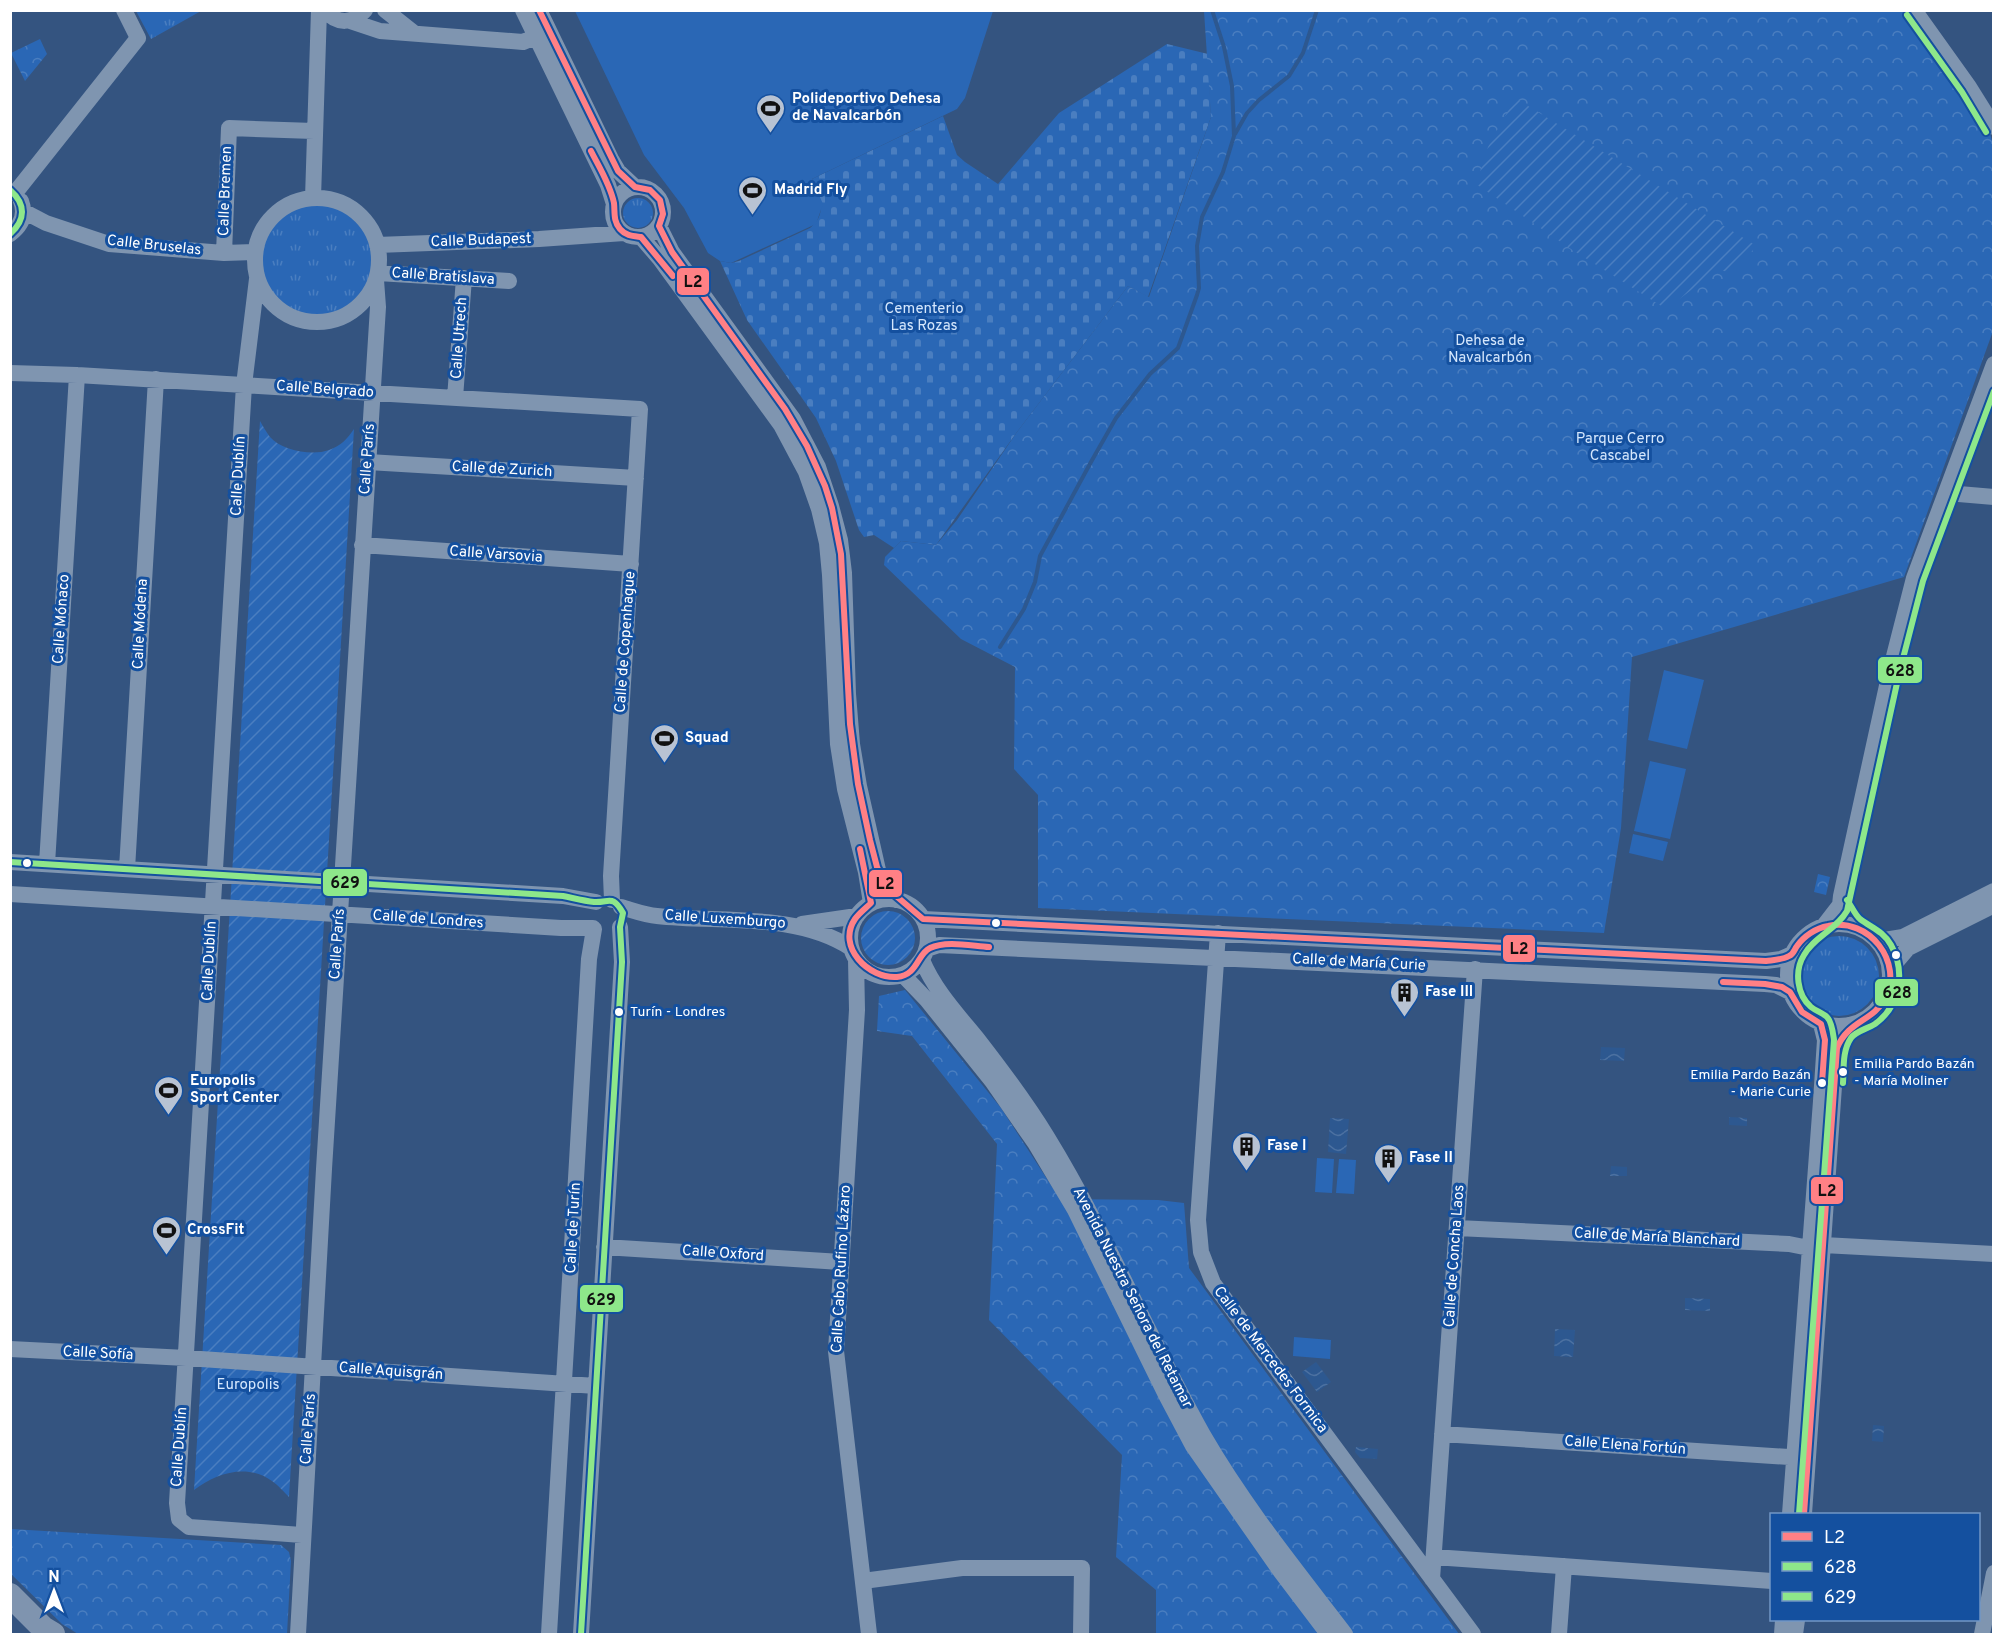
<svg xmlns="http://www.w3.org/2000/svg" width="2004" height="1645" font-family="Overpass,sans-serif">
<style>
.grass{fill:url(#grass-tufts)}
.cemetery{fill:url(#cemetery-stones)}
.park{fill:url(#park-crowns)}
.garden{fill:url(#garden-furrows)}
.pitch{fill:#2a67b5}
.water{fill:url(#water-waves)}
.lines{fill:none;stroke-linecap:round;stroke-linejoin:round}
.stream{stroke:#2d5890;stroke-width:4}
.minor{stroke:#7f95b0;stroke-width:16}
.highway{stroke:#7f94af;stroke-width:24}
.bus-1-casing{stroke:#14509f;stroke-width:10}
.bus-2-casing{stroke:#14509f;stroke-width:10}
.bus-3-casing{stroke:#14509f;stroke-width:10}
.bus-1{stroke:#ff8085;stroke-width:6}
.bus-2{stroke:#8ee78a;stroke-width:6}
.bus-3{stroke:#8ee78a;stroke-width:6}
.bus-dot{fill:#fff;stroke:#14509f;stroke-width:2}
.labels{text-anchor:middle;dominant-baseline:central;stroke-width:6;stroke-linejoin:round;paint-order:stroke}
.bus-label{font-size:14px;fill:#fff;stroke:#14509f;text-anchor:start}
.poi-label{font-size:15px;font-weight:bold;fill:#fff;stroke:#14509f;text-anchor:start}
.street-label{font-size:15px;fill:#fff;stroke:#14509f}
.park-label{font-size:15px;fill:#d5e7fd;stroke:#14509f}
.line-badge{stroke:#14509f;stroke-width:2}
.pale-badge-label{font-size:16px;text-anchor:middle;font-weight:bold;fill:#111}
</style>
<defs>
<pattern id="grass-tufts" width="24" height="20" patternUnits="userSpaceOnUse" patternTransform="scale(1.5)"><rect width="24" height="20" fill="#2a67b5"/><path d="M3 7l-1-3M5 7V3M7 7l1-3M15 17l-1-3M17 17v-4M19 17l1-3" fill="none" stroke="#4a7ec0"/></pattern>
<pattern id="cemetery-stones" width="16" height="16" patternUnits="userSpaceOnUse" patternTransform="scale(1.5)"><rect width="16" height="16" fill="#2a67b5"/><path d="M2 7V4a2 2 0 0 1 4 0v3zM10 15v-3a2 2 0 0 1 4 0v3z" fill="#4a7ec0"/></pattern>
<pattern id="park-crowns" width="20" height="18" patternUnits="userSpaceOnUse" patternTransform="scale(1.5)"><rect width="20" height="18" fill="#2a67b5"/><path d="M2 6a3 3 0 1 1 6 0M12 15a3 3 0 1 1 6 0" fill="none" stroke="#4a7ec0"/></pattern>
<pattern id="garden-furrows" width="10" height="10" patternUnits="userSpaceOnUse" patternTransform="scale(1.5)"><rect width="10" height="10" fill="#2a67b5"/><path d="M-1 1l2-2M0 10L10 0M9 11l2-2" fill="none" stroke="#4a7ec0"/></pattern>
<pattern id="water-waves" width="16" height="10" patternUnits="userSpaceOnUse" patternTransform="scale(1.5)"><rect width="16" height="10" fill="#2d5890"/><path d="M0 5q4-4 8 0t8 0" fill="none" stroke="#4c71a1"/></pattern>
</defs>
<rect width="100%" height="100%" fill="#345480"/>
<!-- grass -->
<path class="grass" d="M136 11H201L151 39Z
M623 213a15 15 0 1 1 30 0a15 15 0 1 1-30 0Z
M261 261a56 56 0 1 1 112 0a56 56 0 1 1-112 0Z
M1799 976a40 40 0 1 1 80 0a40 40 0 1 1-80 0Z"/>
<!-- cemetery -->
<path class="cemetery" d="M1167 44 1208 54 1211 117 1148 297 1128 286 1017 432 936 545 901 541 894 548 874 535 864 537 859 530 836 461 816 418 747 320 720 261 731 263 739 261 810 228C828 214 820 195 812 179L943 116 957 155 965 162 998 184 1059 113Z"/>
<!-- park -->
<path class="park" d="M1204 11H1908L1987 123 1994 148 1993 331 1904 577 1632 657 1621 828 1604 933 1038 908V795L1014 769 1015 667 961 639 884 565 885 557 901 541 936 545 957 520 1017 432 1128 286 1149 297 1211 117Z
M40 39 47 54 25 81 11 53Z
M1818 874 1830 877 1826 895 1814 892Z
M905 990 1001 1108 1060 1199 1158 1200 1184 1203 1189 1268 1459 1634H1156V1590L1116 1557 1122 1455 989 1320 997 1144 912 1036 877 1031 879 996Z
M11 1529 281 1545 289 1552 291 1561 287 1634H78L62 1624 11 1574Z"/>
<!-- garden -->
<path class="garden" d="M1515 98 1755 245 1751 253 1735 273 1718 270 1666 309 1571 249 1476 184 1488 147Z
M260 421C263 426 266 432 270 437 282 451 313 456 329 450 341 446 348 438 354 429L289 1497C284 1492 278 1485 272 1481 247 1463 216 1473 194 1490Z
M861 938a27 27 0 1 1 54 0a27 27 0 1 1-54 0Z"/>
<!-- pitch -->
<path class="pitch" d="M575 11H993L965 98 957 109 812 179 823 204 816 224 731 263 720 261 708 253 684 208 644 155Z
M1664 670 1704 680 1687 749 1648 740Z
M1650 761 1686 769 1670 839 1634 831Z
M1633 834 1668 842 1663 861 1629 853Z
M1317 1158 1334 1159 1332 1193 1315 1192Z
M1339 1159 1356 1160 1354 1194 1336 1193Z
M1294 1337 1331 1340 1330 1359 1293 1356Z"/>
<!-- water -->
<path class="water" d="M1601 1047 1625 1048 1624 1061 1600 1060Z
M1729 1117 1747 1118V1126L1729 1125Z
M1330 1118 1349 1119 1346 1154 1328 1152Z
M1611 1166 1627 1167V1176H1610Z
M1685 1298 1710 1299V1311L1685 1310Z
M1555 1329 1575 1330 1573 1357 1554 1356Z
M1316 1362 1331 1382 1317 1392 1302 1372Z
M1873 1425 1884 1426 1883 1442 1872 1441Z
M1356 1447 1378 1449 1377 1459 1360 1458 1355 1452Z"/>
<g class="lines">
<!-- stream -->
<path class="stream" d="M1235 134 1247 113 1259 100 1289 76 1303 53 1317 10
M1000 647 1024 609 1035 582 1040 556 1091 462 1116 418 1150 374 1178 348 1197 295 1199 288 1197 246 1202 217 1223 172 1234 136 1232 86 1224 47 1212 10"/>
<!-- minor -->
<path class="minor" d="M325 10C337 25 353 24 365 10
M385 10 414 33
M523 10 608 185 614 204
M539 10 611 159 618 171 635 187
M1914 10 1969 87 1994 127
M350 21 380 31 523 42 535 37
M613 212a25 25 0 1 1 50 0a25 25 0 1 1-50 0Z
M15 193 138 38 124 10
M255 260a62 62 0 1 1 124 0a62 62 0 1 1-124 0Z
M313 198 319 10
M23 211 46 223 109 244 224 253 254 252
M659 226 672 252 793 419 818 467 831 506 840 540 844 573 848 694 852 744 859 786 878 870 885 885 896 900
M10 234C22 225 26 214 21 201
M641 237 660 259 781 425 806 472 819 509 827 543 830 575 838 744 845 789 866 872 871 903
M377 245 539 239 624 233
M224 253 229 128 314 131
M378 273 509 281
M257 279 244 385 177 1503 179 1519 189 1527 302 1535
M10 373 77 375 640 409 611 876 612 900
M455 398 464 278
M368 462 636 478
M1947 493 1994 497
M362 545 631 564
M10 862 563 896 596 902
M47 864 77 375
M127 869 156 379
M10 894 561 928H593
M850 938a39 39 0 1 1 78 0a39 39 0 1 1-78 0Z
M621 907C632 910 645 915 657 916 720 923 796 912 851 948
M923 919 1766 961 1781 959 1792 954
M1788 975a51 51 0 1 1 102 0a51 51 0 1 1-102 0Z
M802 924 857 916
M1823 927 1840 905 1841 896 1890 672 1914 578 1994 364
M1218 933 1198 1220 1201 1252 1213 1283 1473 1634
M1878 941 1903 937 1994 891
M927 949 939 945 960 946 1765 984 1776 985 1790 992
M856 959 857 1010 836 1351 869 1634
M922 960C935 991 958 1015 979 1041 1003 1072 1027 1104 1047 1137 1106 1233 1148 1337 1203 1435 1244 1506 1296 1570 1345 1634
M1891 968 1908 948 1994 905
M903 975 927 1000 992 1081 1035 1143 1075 1210 1166 1395 1193 1446 1281 1572 1328 1634
M1457 1228 1789 1244 1809 1248 1815 1256
M1823 1245 1994 1254
M604 1247 841 1262
M10 1349 186 1358 596 1386
M1442 1434 1804 1458
M1790 1514 1821 1101 1825 1040 1821 1024
M1804 1514 1835 1072C1837 1055 1836 1035 1852 1025
M1434 1557 1772 1581
M1432 1579 1475 969
M863 1581 962 1568H1082L1081 1634
M298 1634 324 1169 378 307 376 280
M549 1634 589 959 594 929
M581 1634 622 962 620 927
M1559 1634 1564 1566
M1782 1634 1783 1620
M1795 1634 1797 1620
M1982 1634 1994 1573"/>
<!-- highway -->
<path class="highway" d="M10 1595 43 1628 53 1634"/>
<defs>
<path id="bus-1" d="M539 10 618 171 635 187 650 190 660 200 663 214 659 226 672 252 785 409 807 446 825 486 832 508 841 554 850 724 858 784 870 840 877 867 888 889 923 919 1766 961C1773 960 1782 960 1789 956 1794 954 1794 950 1797 946 1804 936 1816 928 1828 926 1869 917 1904 962 1885 999 1873 1021 1848 1021 1837 1048L1804 1514
M591 151C599 167 610 184 614 203 615 212 613 221 620 229 626 236 633 236 641 237L673 276
M860 849 871 903C866 908 859 913 855 919 836 947 869 979 897 977 918 975 917 954 930 948 946 940 972 946 989 947
M1723 982 1765 984 1782 987 1790 992 1802 1012 1821 1024 1825 1040 1822 1083"/>
<path id="bus-2" d="M1907 15 1962 92 1986 132
M1843 1083C1844 1069 1842 1051 1851 1038 1856 1031 1867 1029 1875 1024 1900 1006 1906 972 1891 945 1883 931 1872 928 1860 919 1855 915 1851 905 1847 900
M1799 1514 1834 1040C1833 1033 1832 1022 1827 1017 1823 1013 1816 1011 1811 1007 1797 995 1794 971 1804 955 1814 937 1836 930 1847 911L1899 674 1923 581 1994 391"/>
<path id="bus-3" d="M10 190C26 204 26 220 10 234
M10 862 563 896C573 898 584 901 594 902 610 903 612 894 623 913L620 927 622 962 581 1634"/>
</defs>
<!-- bus-1 casing -->
<use href="#bus-1" class="bus-1-casing"/>
<!-- bus-2 casing -->
<use href="#bus-2" class="bus-2-casing"/>
<!-- bus-3 casing -->
<use href="#bus-3" class="bus-3-casing"/>
<!-- bus-1 -->
<use href="#bus-1" class="bus-1"/>
<!-- bus-2 -->
<use href="#bus-2" class="bus-2"/>
<!-- bus-3 -->
<use href="#bus-3" class="bus-3"/>
</g>
<!-- icons -->
<defs>
<symbol id="stadium-pin" viewBox="-11 -11 22 30"><path d="M0 17L-7.5 6A9.5 9.5 0 1 1 7.5 6Z" fill="#b8c3d3" stroke="#14509f"/><path d="M0-5a6.5 5 0 1 0 0 10a6.5 5 0 1 0 0-10ZM-3.5-1.8h7v3.6h-7Z" fill="#111"/></symbol>
<symbol id="building-pin" viewBox="-11 -11 22 30"><path d="M0 17L-7.5 6A9.5 9.5 0 1 1 7.5 6Z" fill="#b8c3d3" stroke="#14509f"/><path d="M-4-6H4V6H1V3H-1V6H-4ZM-2.5-4.3h1.7v1.8h-1.7ZM.8-4.3h1.7v1.8H.8ZM-2.5-1h1.7V.8h-1.7ZM.8-1h1.7V.8H.8Z" fill="#111"/></symbol>
</defs>
<g fill-rule="evenodd">
<use href="#stadium-pin" x="754" y="92" width="33" height="45"/>
<use href="#stadium-pin" x="736" y="174" width="33" height="45"/>
<use href="#stadium-pin" x="648" y="722" width="33" height="45"/>
<use href="#building-pin" x="1388" y="976" width="33" height="45"/>
<use href="#stadium-pin" x="152" y="1074" width="33" height="45"/>
<use href="#building-pin" x="1230" y="1130" width="33" height="45"/>
<use href="#building-pin" x="1372" y="1142" width="33" height="45"/>
<use href="#stadium-pin" x="150" y="1214" width="33" height="45"/>
</g>
<!-- markers -->
<g class="bus-dot">
<circle cx="27" cy="863" r="5"/>
<circle cx="996" cy="923" r="5"/>
<circle cx="1896" cy="955" r="5"/>
<circle cx="619" cy="1012" r="5"/>
<circle cx="1843" cy="1072" r="5"/>
<circle cx="1822" cy="1083" r="5"/>
</g>
<g class="labels">
<!-- bus labels -->
<g class="bus-label">
<text x="630" y="1012">Turín - Londres</text>
<text x="1854" y="1064">Emilia Pardo Bazán<tspan x="1854" dy="17">- María Moliner</tspan></text>
<text x="1811" y="1075" text-anchor="end">Emilia Pardo Bazán<tspan x="1811" dy="17">- Marie Curie</tspan></text>
</g>
<!-- poi labels -->
<g class="poi-label">
<text x="792" y="99">Polideportivo Dehesa<tspan x="792" dy="17">de Navalcarbón</tspan></text>
<text x="774" y="190">Madrid Fly</text>
<text x="685" y="738">Squad</text>
<text x="1425" y="992">Fase III</text>
<text x="190" y="1081">Europolis<tspan x="190" dy="17">Sport Center</tspan></text>
<text x="1267" y="1146">Fase I</text>
<text x="1409" y="1158">Fase II</text>
<text x="187" y="1230">CrossFit</text>
</g>
<!-- street labels -->
<g class="street-label">
<text transform="translate(226 191) rotate(-88)">Calle Bremen</text>
<text transform="translate(481 241) rotate(-2)">Calle Budapest</text>
<text transform="translate(154 246) rotate(6)">Calle Bruselas</text>
<text transform="translate(443 277) rotate(4)">Calle Bratislava</text>
<text transform="translate(460 338) rotate(-86)">Calle Utrech</text>
<text transform="translate(325 390) rotate(4)">Calle Belgrado</text>
<text transform="translate(368 459) rotate(-86)">Calle París</text>
<text transform="translate(502 470) rotate(3)">Calle de Zurich</text>
<text transform="translate(239 476) rotate(-87)">Calle Dublín</text>
<text transform="translate(496 555) rotate(4)">Calle Varsovia</text>
<text transform="translate(62 619) rotate(-86)">Calle Mónaco</text>
<text transform="translate(141 624) rotate(-87)">Calle Módena</text>
<text transform="translate(626 642) rotate(-86)">Calle de Copenhague</text>
<text transform="translate(428 920) rotate(4)">Calle de Londres</text>
<text transform="translate(725 920) rotate(4)">Calle Luxemburgo</text>
<text transform="translate(338 944) rotate(-86)">Calle París</text>
<text transform="translate(210 961) rotate(-87)">Calle Dublín</text>
<text transform="translate(1359 963) rotate(3)">Calle de María Curie</text>
<text transform="translate(574 1228) rotate(-87)">Calle de Turín</text>
<text transform="translate(1657 1238) rotate(3)">Calle de María Blanchard</text>
<text transform="translate(723 1254) rotate(4)">Calle Oxford</text>
<text transform="translate(1455 1256) rotate(-86)">Calle de Concha Laos</text>
<text transform="translate(842 1269) rotate(-87)">Calle Cabo Rufino Lázaro</text>
<text transform="translate(1132 1298) rotate(63)">Avenida Nuestra Señora del Retamar</text>
<text transform="translate(98 1354) rotate(3)">Calle Sofía</text>
<text transform="translate(1270 1360) rotate(53)">Calle de Mercedes Formica</text>
<text transform="translate(391 1372) rotate(4)">Calle Aquisgrán</text>
<text transform="translate(309 1429) rotate(-86)">Calle París</text>
<text transform="translate(1625 1446) rotate(4)">Calle Elena Fortún</text>
<text transform="translate(180 1447) rotate(-86)">Calle Dublín</text>
</g>
<!-- park labels -->
<g class="park-label">
<text x="924" y="309">Cementerio<tspan x="924" dy="17">Las Rozas</tspan></text>
<text x="1490" y="341">Dehesa de<tspan x="1490" dy="17">Navalcarbón</tspan></text>
<text x="1620" y="439">Parque Cerro<tspan x="1620" dy="17">Cascabel</tspan></text>
<text x="248" y="1385">Europolis</text>
</g>
</g>
<g class="line-badge">
<rect x="676" y="267" width="34" height="29" rx="6" fill="#ff8085"/>
<rect x="1877" y="656" width="46" height="28" rx="6" fill="#8ee78a"/>
<rect x="322" y="868" width="46" height="29" rx="6" fill="#8ee78a"/>
<rect x="868" y="869" width="35" height="29" rx="6" fill="#ff8085"/>
<rect x="1502" y="934" width="34" height="29" rx="6" fill="#ff8085"/>
<rect x="1874" y="978" width="45" height="29" rx="6" fill="#8ee78a"/>
<rect x="1810" y="1176" width="34" height="29" rx="6" fill="#ff8085"/>
<rect x="579" y="1284" width="45" height="29" rx="6" fill="#8ee78a"/>
</g>
<g class="pale-badge-label">
<text x="693" y="287">L2</text>
<text x="1900" y="676">628</text>
<text x="345" y="888">629</text>
<text x="885" y="889">L2</text>
<text x="1519" y="954">L2</text>
<text x="1897" y="998">628</text>
<text x="1827" y="1196">L2</text>
<text x="601" y="1305">629</text>
</g>
<!-- border -->
<rect width="2004" height="1645" fill="none" stroke="#ffffff" stroke-width="24"/>
<!-- legend -->
<rect x="1770" y="1513" width="210" height="108" fill="#14509f" stroke="#7296c5" stroke-width="1.5"/>
<rect x="1782" y="1532" width="30" height="9" fill="#ff8085" stroke="#7296c5" stroke-width="1.5"/>
<text x="1824" y="1543" font-size="18" fill="#ffffff">L2</text>
<rect x="1782" y="1562" width="30" height="9" fill="#8ee78a" stroke="#7296c5" stroke-width="1.5"/>
<text x="1824" y="1573" font-size="18" fill="#ffffff">628</text>
<rect x="1782" y="1592" width="30" height="9" fill="#8ee78a" stroke="#7296c5" stroke-width="1.5"/>
<text x="1824" y="1603" font-size="18" fill="#ffffff">629</text>
<!-- north arrow -->
<g transform="translate(54 1591)" stroke="#14509f" stroke-width="4.5" paint-order="stroke">
<path d="M0-4.5L10 22L0 15L-10 22Z" fill="#ffffff"/>
<text y="-9" font-size="16" font-weight="bold" text-anchor="middle" fill="#ffffff">N</text>
</g>
</svg>
